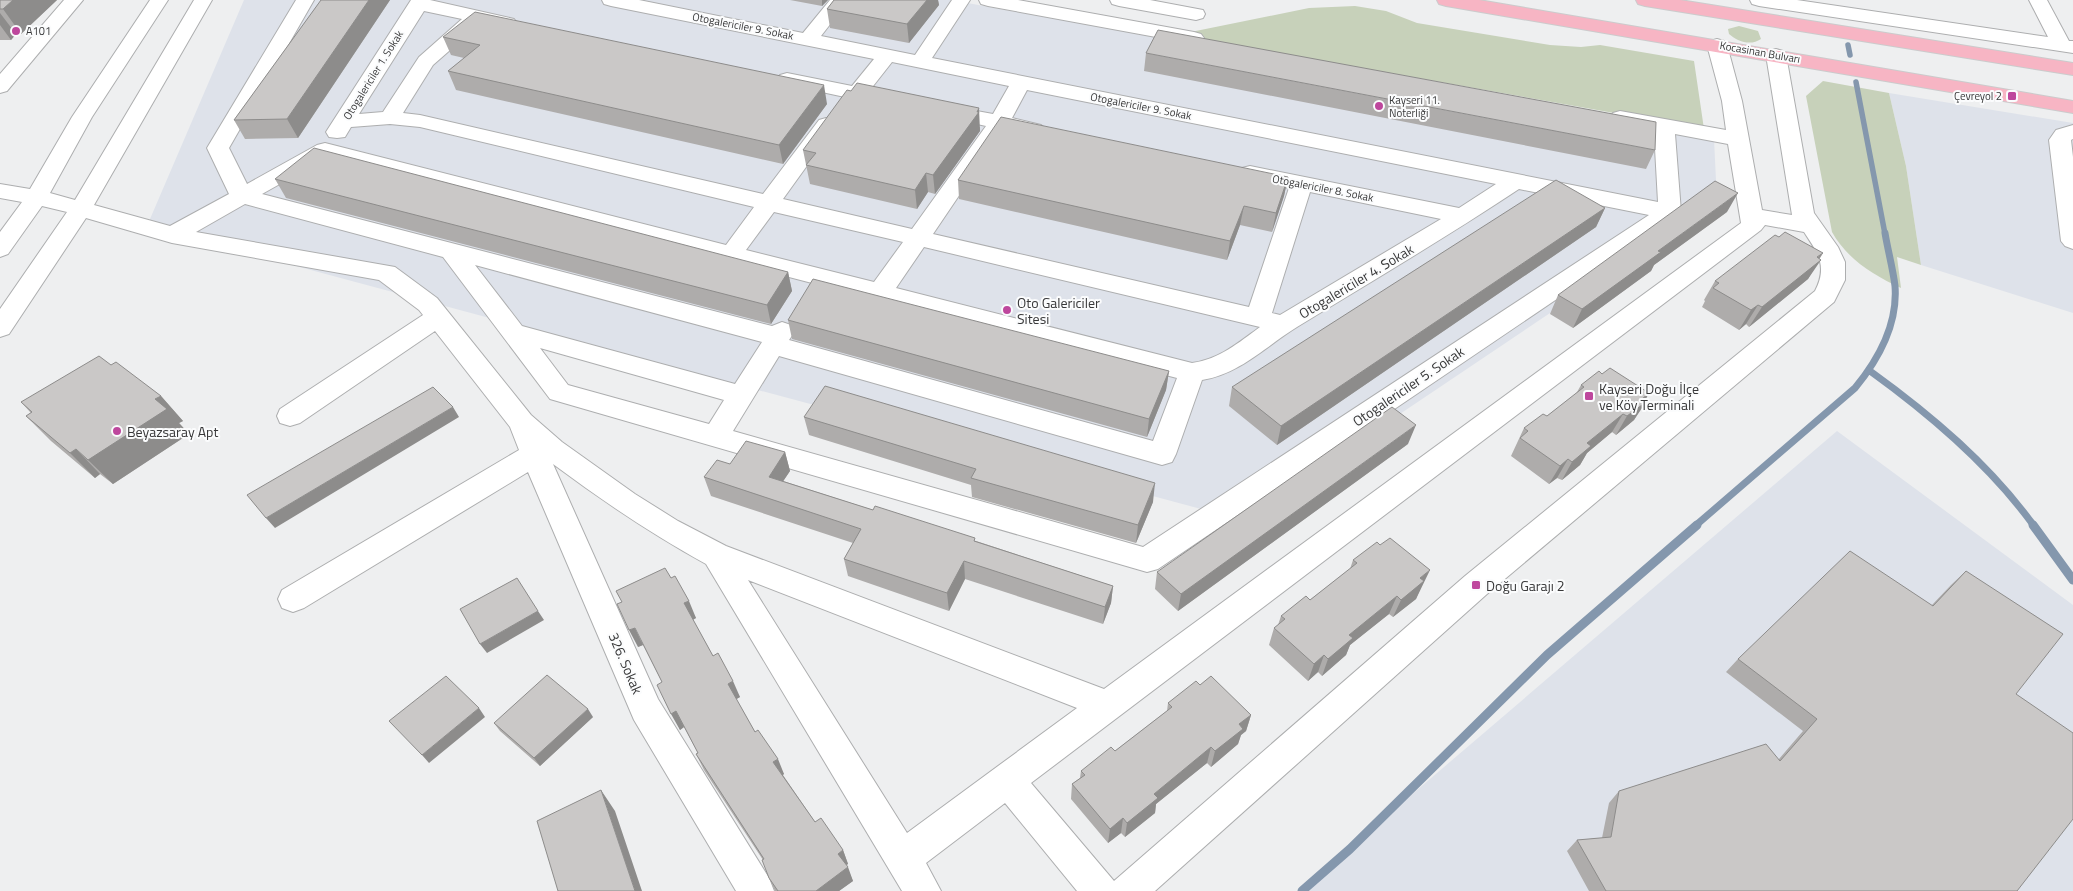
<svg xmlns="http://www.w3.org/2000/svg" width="2073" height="891" font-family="'Titillium Web',sans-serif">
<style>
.built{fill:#dee2ea}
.green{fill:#c7d1ba}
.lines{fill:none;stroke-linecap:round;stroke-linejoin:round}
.stream-far2{stroke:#8497ad;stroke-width:5.5}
.stream-far1{stroke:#8497ad;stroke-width:7}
.stream{stroke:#8497ad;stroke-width:9}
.minor-casing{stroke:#adaeaf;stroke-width:2}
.highway-casing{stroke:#cbcbcc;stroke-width:2}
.minor{fill:#fff;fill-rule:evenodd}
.highway{fill:#f7b5c4;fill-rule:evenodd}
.wall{fill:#aeacab}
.shaded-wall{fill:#8d8c8b}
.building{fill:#cac8c7;stroke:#8d8c8b}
.poi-dot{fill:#be479d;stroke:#fbfcfd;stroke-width:2}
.labels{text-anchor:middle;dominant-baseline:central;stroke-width:4;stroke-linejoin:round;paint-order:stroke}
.far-street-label{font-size:11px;fill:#383839;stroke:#fbfcfd}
.far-poi-label{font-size:11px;fill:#383839;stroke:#fbfcfd;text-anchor:start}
.street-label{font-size:14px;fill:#383839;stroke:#fbfcfd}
.poi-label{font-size:14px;fill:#383839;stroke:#fbfcfd;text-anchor:start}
</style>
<rect width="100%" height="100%" fill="#eeeff0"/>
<!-- built -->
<path class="built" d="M244 0H951L1714 139 1717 201 1242 520 147 226Z
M1889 93 2073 123V313L1921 265 1906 166Z
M1837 431 2073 605V891H1299Z"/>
<!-- green -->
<path class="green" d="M1355 6 1386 11 1417 23 1550 45 1581 47 1600 45 1694 61 1704 129 1176 35 1309 8Z
M1739 26 1758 31 1761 39C1751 46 1738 42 1729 34L1728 29Z
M1823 81 1889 93 1906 166 1921 265 1897 257 1901 288C1873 275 1847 259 1832 232L1806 96Z"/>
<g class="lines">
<!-- stream-far2 -->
<path class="stream-far2" d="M1848 45 1850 55
M1856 82 1885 234"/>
<!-- stream-far1 -->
<path class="stream-far1" d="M1870 371C1931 415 1990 465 2034 526
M1695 526 1855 388C1878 360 1898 325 1895 286 1893 269 1888 251 1885 233"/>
<!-- stream -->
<path class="stream" d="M2033 525 2073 580
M1302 891 1350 849 1547 655 1697 525"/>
<defs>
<path id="minor" d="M64 0H83L7 91 0 93V74Z
M150 0H168L92 117 50 193 75 200 194 0H212L94 205 170 226 229 194 207 148 296 0H314L229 148 247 184 317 145 325 143 726 245 754 207 420 127 390 124 351 127 345 137 337 138 329 137 326 132 411 0H430L514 19 517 23 514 27 507 29 481 23 433 65 403 113 420 115 763 194 819 120 826 118 833 120 837 124 783 199 912 229 986 126 937 115 934 111 937 107 944 105 993 114 1009 86 892 62 870 90 889 95 892 99 889 103 882 105 780 83 777 79 780 75 787 73 852 86 874 59 611 6 604 4 602 0H639L803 33 830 0H849L821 36 915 55 952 0H970L932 58 1658 202 1654 130 1613 121 1610 117 1613 113 1620 111 1726 130 1722 101 1707 45 1710 41 1717 39 1724 41 1727 45 1742 101 1762 210 1792 215 1766 55 1769 51 1776 49 1783 51 1786 55 1814 213 1838 247 1845 262V280L1834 302 1487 594 1155 891H1077L1005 803 926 863 941 891H902L706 564C650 533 604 502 553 464L658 699 769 878 774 891H736L634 720 528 472 304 608 293 612 282 608 278 599 282 590 519 450 510 427 435 331 300 423 290 426 280 423 277 416 280 409 423 315 419 310 379 280 172 243 86 218 9 334 0 337V309L67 212 42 206 8 254 0 257V232L22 202 0 198V184L30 189 72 117ZM424 11 462 19 419 57 383 112 359 114ZM1027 90 1496 184 1459 208 1250 166 1242 168 1239 173 1242 178 1289 188 1249 307 933 234 1004 129 1034 135 1041 133 1045 129 1041 125 1012 118ZM1675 134 1728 144 1741 223 1104 689 726 546 678 521 635 494 562 442 531 415 437 298 395 267 196 232 245 204 443 257 550 399 1147 572 1158 569 1678 217 1681 212ZM328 157 1177 378 1153 441 789 340 795 331 791 325 782 322 772 326 262 194ZM1519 189 1649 215 1143 547 733 431 779 356 1162 465 1172 462 1176 454 1202 380C1240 374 1266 346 1297 327 1372 281 1447 237 1519 189ZM1310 192 1441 219 1280 315 1272 313ZM774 212 903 242 874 282 746 250ZM1765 225 1804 232C1818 253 1828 266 1815 291L1465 576 1114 881 1031 783 1761 230ZM924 247 1260 327C1238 343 1220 359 1192 363L896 288ZM475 265 762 342 735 384 522 326ZM540 348 724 400 709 424 568 385ZM748 580 1077 708 907 833Z
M979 0H1018L1194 32 1201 34 1204 38 1201 42 1194 44 988 6 981 4Z
M1110 0H1150L1203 10 1205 14 1203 18 1196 20 1119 6 1112 4Z
M1750 0H1797L2048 37 2029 0H2047L2069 41H2073V53L1759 6 1752 4Z
M2073 125V139L2071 140 2073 157V249L2065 246 2061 241 2049 140 2056 130Z"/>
<path id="highway" d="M1437 0H1479L2073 101V113L1446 6 1439 4Z
M1636 0H1680L2073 63V75L1645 6 1638 4Z"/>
</defs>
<!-- minor casing -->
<use href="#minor" class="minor-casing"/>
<!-- highway casing -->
<use href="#highway" class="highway-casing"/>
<!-- minor -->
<use href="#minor" class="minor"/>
<!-- highway -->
<use href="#highway" class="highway"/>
</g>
<!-- wall -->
<path class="wall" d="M0 0H57L21 34H16L11 40H0Z
M321 0H390L298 138 245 139 234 120Z
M790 0H828L822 6Z
M834 0H938L939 5 909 43 830 28 827 9Z
M443 37 827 104 783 164 456 90 448 71 464 58 451 55Z
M1146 53 1655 150 1646 169 1144 71Z
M980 127V131L935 194 928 192 917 209 810 184 803 150Z
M1288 177 1284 196 1272 232 1240 225 1227 260 959 199 958 180Z
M275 179 788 272 792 291 771 324 286 198Z
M1605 208 1596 227 1277 445 1229 406 1232 387Z
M1727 212 1654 265 1651 271 1573 328 1550 314 1558 295Z
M1779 237 1823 253 1808 279 1749 327 1746 324 1739 330 1702 307 1705 301 1704 300 1715 281Z
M788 320 1169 371 1166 390 1147 437 792 339Z
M111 365 161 396 183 421 179 423 189 434 113 484 100 474 95 478 51 441 26 416 31 413 21 402Z
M1602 374 1649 393 1634 420 1616 435 1612 432 1587 453 1580 465 1562 480 1557 478 1549 484 1511 456 1524 428 1547 416 1576 394 1581 385Z
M804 417 1153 502 1136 543 972 497 971 485 809 435Z
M1408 444 1178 611 1155 589 1157 572Z
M785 452 790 471 783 481 873 510 976 541 1113 586 1111 603 1103 624 965 579 949 611 848 576 844 559 853 543 711 496 704 477 730 464Z
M1353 560 1421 587 1416 599 1393 617 1389 614 1350 645 1346 655 1322 676 1318 672 1308 681 1269 645 1274 628 1278 625 1281 616 1310 600 1350 569Z
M1966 571 2016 694 2017 891H1589L1567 851 1577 840 1602 838 1609 803 1619 791 1779 759 1803 731 1726 672 1738 659 1932 605 1951 585Z
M671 578 696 618 693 620 713 656 740 697 736 699 755 732 784 774 783 775 815 822 843 850 848 864 846 865 853 881 839 891H775L769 878 763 860 704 770 696 754 698 753 684 727 680 730 662 682 643 645 638 647Z
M1200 685 1251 715 1246 731 1241 735 1238 744 1211 767 1207 763 1156 804 1155 813 1125 837 1121 833 1108 843 1071 799 1072 784 1080 778 1081 771 1115 751 1167 711 1168 703Z
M593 717 540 766 500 731 494 723Z"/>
<!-- shaded-wall -->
<path class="shaded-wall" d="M13 0H57L21 34 3 9Z
M369 0H390L298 138 287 119Z
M822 0H828L822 6Z
M927 0H938L939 5 909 43 907 24Z
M0 13 16 34 11 40 0 25Z
M824 85 827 104 783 164 779 145Z
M979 108 980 131 935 194 933 175Z
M926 173 928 192 917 209 915 190Z
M1288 177 1284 196 1272 232 1276 213Z
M1738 193 1727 212 1654 265 1651 271 1573 328 1582 309 1658 251Z
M1244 206 1240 225 1227 260 1230 241Z
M1605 208 1596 227 1277 445 1281 426Z
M1823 253 1815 264 1821 260 1808 279 1749 327 1762 307Z
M788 272 792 291 771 324 767 305Z
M1758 305 1746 324 1739 330 1751 310Z
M1169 371 1166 390 1147 437 1149 419Z
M1649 393 1643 404 1646 402 1634 420 1616 435 1627 416 1642 399Z
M161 396 183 421 179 423 189 434 113 484 88 460 155 399Z
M453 407 459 417 275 528 266 518Z
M1623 414 1612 432 1587 453 1580 465 1562 480 1572 462 1587 443Z
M1416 425 1408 444 1178 611 1181 594Z
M76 449 100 474 95 478 70 453Z
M785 452 790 471 774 495 769 477Z
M1568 459 1557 478 1549 484 1560 466Z
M1155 483 1153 502 1136 543 1138 525Z
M964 561 965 579 949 611 947 593Z
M1430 570 1416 599 1393 617 1401 600 1420 578Z
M1113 586 1111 603 1103 624 1105 607Z
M1397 596 1389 614 1350 645 1346 655 1322 676 1328 659 1349 635Z
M689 601 696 618 692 620 684 603Z
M538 611 544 620 487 653 480 644Z
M635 628 643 645 638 647 629 630Z
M1324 655 1318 672 1308 681 1314 664Z
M733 681 740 697 735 700 728 684Z
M479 708 485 717 429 763 422 755Z
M588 709 593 717 540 766 534 758Z
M676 711 684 727 680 730 671 714Z
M1251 715 1246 731 1241 735 1238 744 1211 767 1215 751 1239 724Z
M1211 747 1207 763 1156 804 1155 813 1125 837 1127 823 1154 794Z
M778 759 784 774 779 777 773 762Z
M601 790 615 811 642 891H635Z
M1123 818 1121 833 1108 843 1110 829Z
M843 850 848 864 843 867 838 854Z
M848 867 853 881 839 891H816Z"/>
<!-- building -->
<path class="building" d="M0 0H13L3 9H0Z
M321 0H369L287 119 234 120Z
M834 0H927L907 24 827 9Z
M475 12 824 85 779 145 448 71 480 45 443 37Z
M1158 30 1656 122 1655 150 1146 53Z
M857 83 979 108 977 112H979L933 175 926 173 915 190 806 165 816 153 803 150 847 90 851 91Z
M1001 117 1288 177 1276 213 1244 206 1230 241 958 180Z
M314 148 788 272 767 305 275 179Z
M1556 180 1605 208 1281 426 1232 387Z
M1715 181 1738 193 1658 251 1661 252 1582 309 1558 295Z
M1785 232 1823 253 1817 257 1821 260 1762 307 1758 305 1751 310 1713 288 1719 283 1715 281 1775 235 1779 237Z
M813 279 1169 371 1149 419 788 320Z
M99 356 111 365 116 362 161 396 155 399 167 409 88 460 76 449 70 453 26 416 32 412 21 402Z
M1610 368 1649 393 1642 399 1646 402 1627 416 1623 414 1587 443 1591 446 1572 462 1568 459 1560 466 1520 438 1528 431 1524 428 1543 414 1547 416 1584 387 1581 385 1599 371 1602 374Z
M825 386 1155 483 1138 525 971 478 976 469 804 417Z
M433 387 453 407 266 518 247 495Z
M1392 407 1416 425 1181 594 1157 572Z
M746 441 785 452 769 477 873 510 875 506 975 538 974 541 1113 586 1105 607 964 561 947 593 844 559 861 529 704 477 717 460 730 464Z
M1390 538 1430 570 1420 578 1424 581 1401 600 1397 596 1349 635 1353 638 1328 659 1324 655 1314 664 1274 628 1285 619 1281 616 1306 596 1310 600 1357 563 1353 560 1377 542 1380 545Z
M1850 551 1933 606 1966 571 2063 634 2016 694 2073 733V819L2017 891H1606L1577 840 1611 837 1619 791 1766 744 1780 761 1817 719 1738 659Z
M665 568 671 578 675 576 689 601 684 603 713 656 718 653 733 681 728 684 755 732 758 730 778 759 773 762 815 822 821 818 843 850 838 854 848 867 816 891H778L769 878 762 860 764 859 696 754 698 753 676 711 671 714 657 685 662 682 635 628 629 630 617 604 622 602 616 591Z
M517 578 538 611 480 644 460 609Z
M547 675 588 709 534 758 494 723Z
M446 676 479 708 422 755 389 721Z
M1211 676 1251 715 1239 724 1243 729 1215 751 1211 747 1154 794 1158 798 1127 823 1123 818 1110 829 1072 784 1085 775 1081 771 1111 747 1115 751 1172 707 1168 703 1196 681 1200 685Z
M601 790 635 891H558L537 821Z"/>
<!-- markers -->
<g class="poi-dot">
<circle cx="16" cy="31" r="5"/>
<rect x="2007" y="91" width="10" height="10" rx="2.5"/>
<circle cx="1379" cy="106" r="5"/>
<circle cx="1007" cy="310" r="5"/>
<rect x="1584" y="391" width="10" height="10" rx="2.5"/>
<circle cx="117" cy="431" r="5"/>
<rect x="1471" y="580" width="10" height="10" rx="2.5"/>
</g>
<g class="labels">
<!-- far-street labels -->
<g class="far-street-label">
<text transform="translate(743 26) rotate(11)">Otogalericiler 9. Sokak</text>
<text transform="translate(1760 52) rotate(10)">Kocasinan Bulvarı</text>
<text transform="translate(373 75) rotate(-58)">Otogalericiler 1. Sokak</text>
<text transform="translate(1141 106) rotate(11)">Otogalericiler 9. Sokak</text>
<text transform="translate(1323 188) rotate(11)">Otogalericiler 8. Sokak</text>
</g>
<!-- far-poi labels -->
<g class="far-poi-label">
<text x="26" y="31">A101</text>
<text x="2002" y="96" text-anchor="end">Çevreyol 2</text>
<text x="1389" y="100">Kayseri 11.<tspan x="1389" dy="13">Noterliği</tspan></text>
</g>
<!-- street labels -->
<g class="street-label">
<text transform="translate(1356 281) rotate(-31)">Otogalericiler 4. Sokak</text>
<text transform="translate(1408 386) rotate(-34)">Otogalericiler 5. Sokak</text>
<text transform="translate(626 663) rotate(67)">326. Sokak</text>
</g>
<!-- poi labels -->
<g class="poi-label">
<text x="1017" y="302">Oto Galericiler<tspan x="1017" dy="16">Sitesi</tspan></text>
<text x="1599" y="388">Kayseri Doğu İlçe<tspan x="1599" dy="16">ve Köy Terminali</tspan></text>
<text x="127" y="431">Beyazsaray Apt</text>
<text x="1486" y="585">Doğu Garajı 2</text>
</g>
</g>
</svg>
